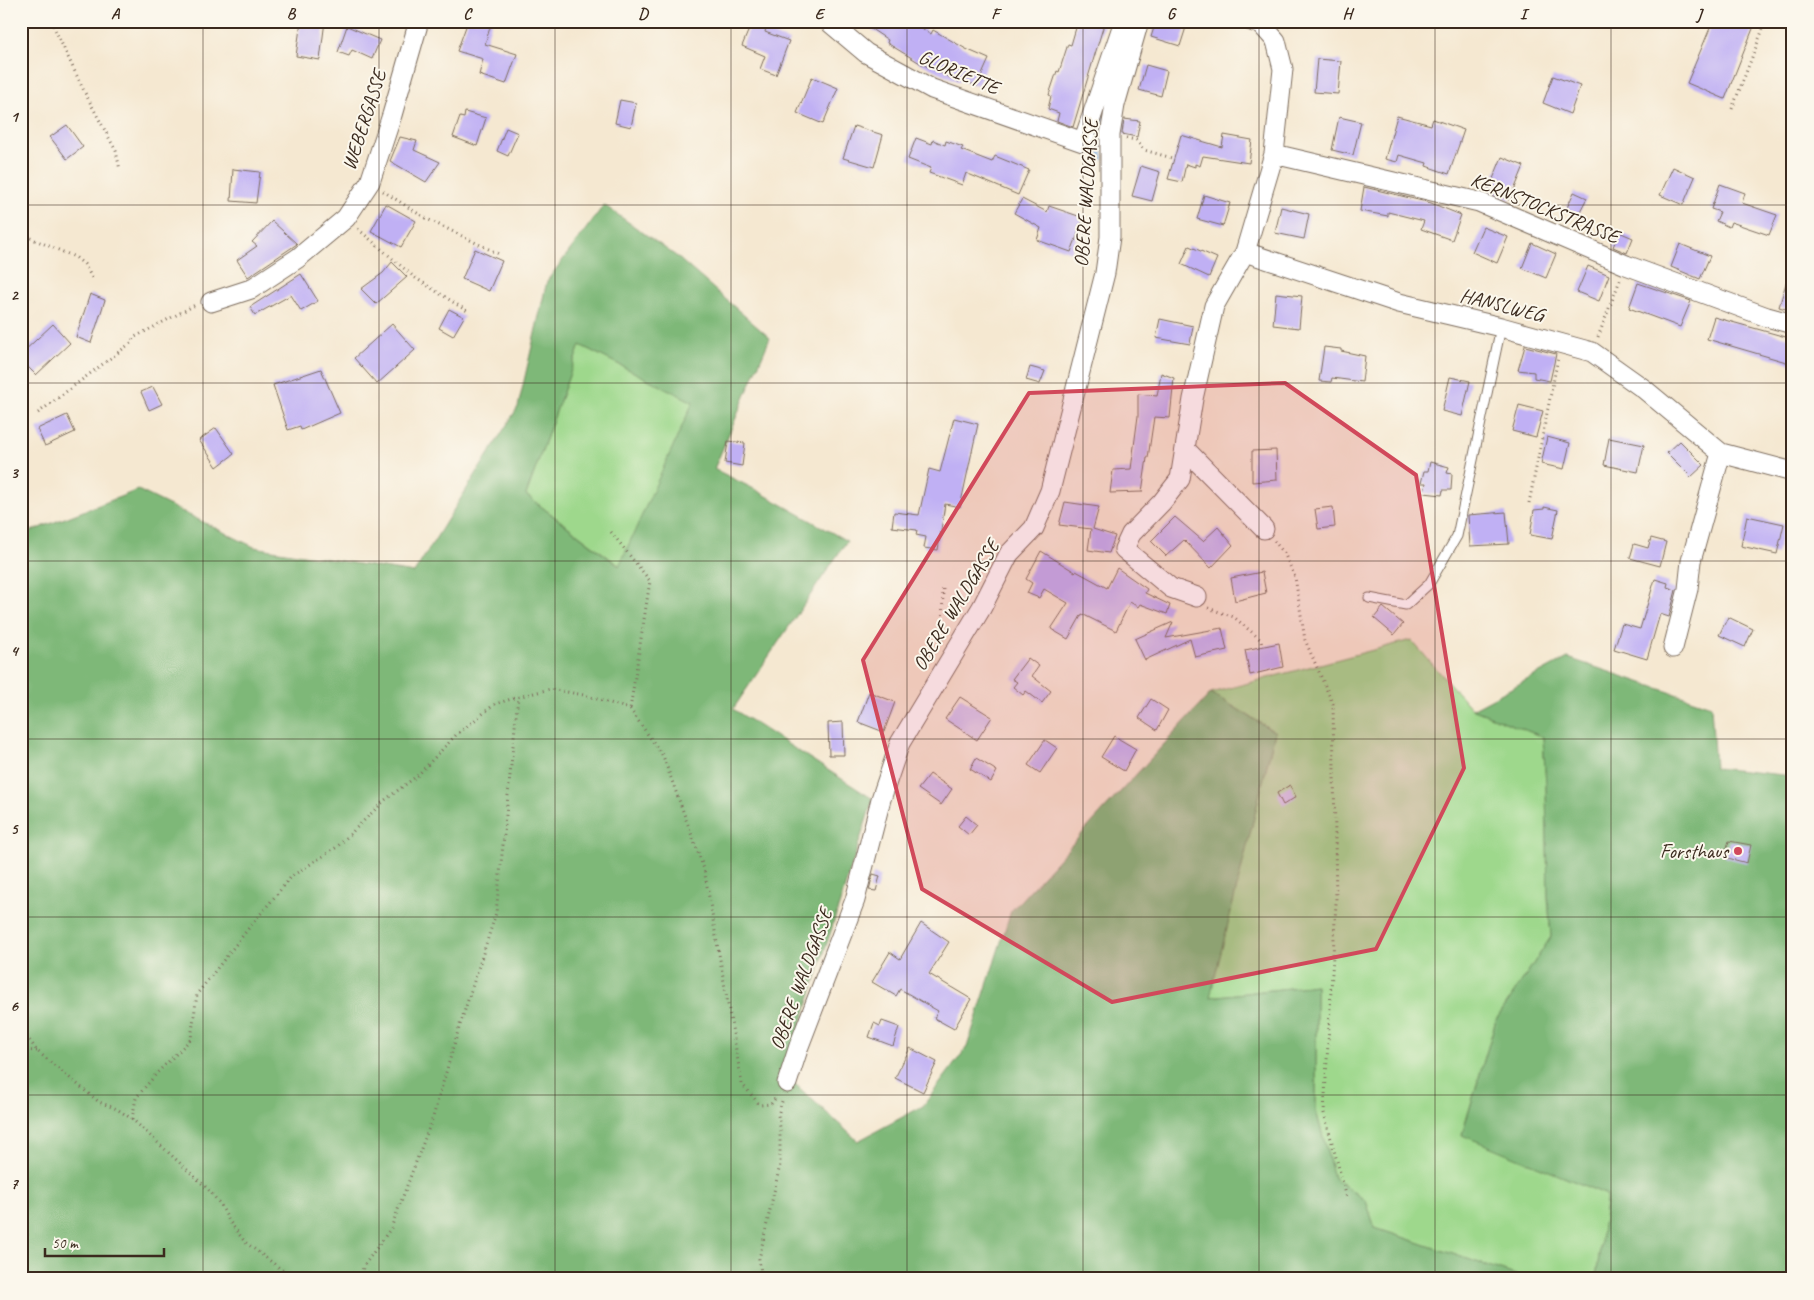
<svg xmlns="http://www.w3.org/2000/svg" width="1814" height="1300" font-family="Caveat,sans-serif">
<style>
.green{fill:#9ed88c;stroke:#6c8155}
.forest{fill:#7eb878;stroke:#5c714b;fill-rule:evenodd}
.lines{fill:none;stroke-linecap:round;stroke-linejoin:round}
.stream{stroke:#70a3dc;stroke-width:5}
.building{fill:#c0b0f4}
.service-casing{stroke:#7c6c5d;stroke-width:11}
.minor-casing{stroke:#7c6c5d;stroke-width:21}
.path{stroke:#7c6c5d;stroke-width:3;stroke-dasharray:1 4;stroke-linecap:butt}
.service{stroke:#fff;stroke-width:9}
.minor{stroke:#fff;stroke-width:19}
.marked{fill:#d1495b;fill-opacity:0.2;stroke:#d1495b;stroke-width:4;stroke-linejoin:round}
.grid{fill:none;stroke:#3b2a1e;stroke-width:1;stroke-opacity:0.55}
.poi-dot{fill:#d1495b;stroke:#fbf7ec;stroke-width:2}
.labels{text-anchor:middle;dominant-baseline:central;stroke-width:4;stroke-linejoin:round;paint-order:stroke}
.street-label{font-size:20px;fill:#3b2a1e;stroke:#fbf7ec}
.poi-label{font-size:20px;fill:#3b2a1e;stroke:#fbf7ec;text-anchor:end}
.neatline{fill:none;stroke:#3b2a1e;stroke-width:2}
.grid-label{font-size:16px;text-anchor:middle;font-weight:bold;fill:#3b2a1e}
</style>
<rect width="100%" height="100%" fill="#fbf7ec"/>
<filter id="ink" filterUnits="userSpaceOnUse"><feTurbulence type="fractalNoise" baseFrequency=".02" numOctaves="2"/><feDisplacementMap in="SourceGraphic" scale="10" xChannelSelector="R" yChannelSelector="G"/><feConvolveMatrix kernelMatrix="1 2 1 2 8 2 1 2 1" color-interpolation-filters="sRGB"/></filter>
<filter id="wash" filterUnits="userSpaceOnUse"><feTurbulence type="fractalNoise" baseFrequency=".0096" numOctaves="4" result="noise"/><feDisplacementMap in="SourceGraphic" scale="20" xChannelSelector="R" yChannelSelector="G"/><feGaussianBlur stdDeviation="1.12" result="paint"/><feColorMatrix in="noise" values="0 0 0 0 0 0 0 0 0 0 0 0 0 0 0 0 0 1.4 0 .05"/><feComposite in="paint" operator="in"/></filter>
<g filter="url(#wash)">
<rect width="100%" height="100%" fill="#f5e8d1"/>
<!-- green -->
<path class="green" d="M580 345 694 402 620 566 526 495Z
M1411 640 1472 709 1543 737 1546 784 1548 896 1551 937 1496 1020 1462 1134 1607 1195 1596 1279H1527L1375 1228 1366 1201 1334 1178 1316 1111V985L1209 997 1275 732 1211 693Z"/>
<!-- forest -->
<path class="forest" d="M604 205 676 256 770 338 714 469 756 490 847 541 733 709 873 799 785 1075 858 1141 923 1106 967 1047 1011 911 1211 693 1275 732 1210 997 1316 985V1111L1334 1178 1366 1201 1375 1228 1527 1279H21V535L138 490 254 547 414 573 518 407 547 281ZM580 345 693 402 619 566 526 495Z
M1568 658 1711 706 1715 768 1793 776V1279H1596L1607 1195 1462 1135 1496 1020 1551 937 1548 896 1546 784 1543 737 1472 709Z"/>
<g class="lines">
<!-- stream -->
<path class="stream" d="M1102 158 1097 138 1106 103"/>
</g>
<g id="blocks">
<!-- building -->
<path class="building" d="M301 21H325L320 60 296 56Z
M468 21H492L485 44 517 54 506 84 479 75 483 59 457 51Z
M859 21H910L931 34 933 30 966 49 989 59 977 86 960 79 959 82 920 63 887 43 888 40Z
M1078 21H1105L1073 127 1057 121 1059 113 1048 109 1051 96 1049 95 1057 71 1059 72 1068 44 1071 45Z
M1156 21H1188L1180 46 1151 37Z
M1713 21H1756L1725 99 1687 83Z
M752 22 766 28 765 32 789 41 776 75 760 69 765 56 742 46Z
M347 26 380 40 372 59 352 50 349 56 338 52Z
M1317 59 1341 61 1338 94 1314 92Z
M1146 65 1167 71 1161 96 1139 90Z
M1553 76 1580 86 1570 114 1543 103Z
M812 77 838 88 823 124 797 113Z
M620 100 636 103 631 127 615 123Z
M465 112 486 118 477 146 453 137 460 117 464 118Z
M1397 116 1431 125 1433 119 1464 130 1449 174 1426 166 1427 163 1399 155 1397 162 1385 159Z
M1339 117 1361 122 1353 155 1332 150Z
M1124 119 1140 121 1137 137 1122 134Z
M67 125 83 147 67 159 50 137Z
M854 126 883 135 874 167 843 158Z
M506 128 518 133 508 156 497 151Z
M1181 135 1222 147 1224 135 1252 140 1249 163 1203 156 1200 166 1195 164V167L1186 164 1182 182 1168 179Z
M400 137 417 141 414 150 440 162 426 182 390 161Z
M916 138 932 144 933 140 945 145 946 141 963 147 961 150 992 162 995 156 1029 170 1018 195 966 173 962 185 929 173 931 168 908 159Z
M1502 157 1524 166 1510 200 1488 191Z
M1141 166 1160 172 1152 201 1132 196Z
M1673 167 1695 177 1683 205 1660 195Z
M233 169 260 172 256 203 231 201Z
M1720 184 1745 193 1742 203 1777 215 1769 235 1731 222 1729 227 1716 221 1720 212 1711 209Z
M1364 187 1431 203 1461 215 1452 240 1421 229 1424 221 1388 212V216L1360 211Z
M1574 192 1587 198 1578 215 1566 210Z
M1204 195 1230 203 1223 226 1197 219Z
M1022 199 1047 212 1049 206 1084 218 1071 252 1037 240 1041 228 1014 213Z
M386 204 416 221 401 247 371 231Z
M1281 207 1309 214 1304 239 1275 233Z
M272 221 297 244 248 277 237 260 257 246 252 242Z
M1483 227 1508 237 1497 263 1472 252Z
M1619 232 1633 238 1627 253 1613 247Z
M1532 243 1556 254 1546 278 1522 268Z
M1680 244 1710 256 1700 279 1671 267Z
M1189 246 1217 258 1209 277 1181 264Z
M475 249 502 261 489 291 462 279Z
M392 262 407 277 376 304 361 289 383 273Z
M1588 266 1609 275 1599 301 1577 292Z
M1789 273H1793V311L1779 307Z
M301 274 318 301 301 311 291 295 255 315 250 307Z
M1638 283 1691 301 1680 327 1629 308Z
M1276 293 1302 296 1299 328 1273 325Z
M90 294 105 300 91 343 76 337Z
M449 309 464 317 453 336 439 328Z
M1714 317 1793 339V364L1707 339Z
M1160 319 1193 326 1190 344 1156 338Z
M53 324 70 343 36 375 21 360V354Z
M392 324 415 350 377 384 354 358Z
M1525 346 1556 354 1550 381 1534 378V372L1518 370Z
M1324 347 1341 349V351L1365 356 1362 382 1332 378 1331 382 1319 381Z
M1030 367 1045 371 1040 384 1026 380Z
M321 369 340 413 301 430 300 426 288 430 273 385Z
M1161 373 1174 378 1170 418 1154 417 1148 458H1147L1142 492 1110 493 1113 470 1131 469 1138 416V394L1157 396Z
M1450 377 1470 381 1462 416 1442 411Z
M153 387 162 404 149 410 141 392Z
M1519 405 1543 411 1536 437 1512 431Z
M67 415 75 432 45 446 37 429Z
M954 418 978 424 960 507 945 504 938 550 924 548 926 537 916 535 917 530 892 527 894 512 919 515 929 469 940 472Z
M216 428 234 454 217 467 199 440Z
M1547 437 1570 443 1564 469 1541 464Z
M1609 438 1644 445 1638 472 1604 465Z
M728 441 745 443 742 466 725 463Z
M1680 441 1704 465 1691 477 1667 453Z
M1276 450 1277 480 1252 482V451Z
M1430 462 1449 467 1447 473 1452 474 1451 490H1443L1442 495 1424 493 1426 483H1421L1424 471H1428Z
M1065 502 1099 507 1093 529 1115 536 1109 553 1088 550 1091 529 1059 525Z
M1333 507 1335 527 1318 529 1315 509Z
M1544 507 1558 510 1552 539 1530 535 1534 510 1544 509Z
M1506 512 1509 544 1470 546 1468 515Z
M1747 516 1784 524 1777 554 1741 546Z
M1175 517 1203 541 1218 527 1233 545 1211 568 1184 540 1166 556 1151 541Z
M1651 538 1666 542 1660 566 1630 558 1634 544 1648 548Z
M1041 551 1075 572 1076 571 1107 588 1117 568 1147 589 1145 593 1170 605 1167 614 1140 604 1138 607 1130 602 1116 631 1082 614 1068 639 1051 629 1068 603 1044 589 1039 598 1027 593 1032 583 1026 579Z
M1262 572 1266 593 1235 601 1231 578Z
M1655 579 1668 583 1667 587 1676 590 1669 617 1660 614 1647 659 1614 649 1622 624 1640 629Z
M1383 607 1403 624 1394 635 1374 618Z
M1728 617 1753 629 1745 647 1719 635Z
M1173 622 1166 638 1222 628 1227 650 1195 657 1190 639 1145 660 1135 639Z
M1279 643 1283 667 1250 675 1245 650Z
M1028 658 1039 666 1032 676 1051 691 1042 703 1026 691 1023 695 1013 687 1017 682 1012 679Z
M869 692 895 702 884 732 858 722Z
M960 697 992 717 977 740 945 719Z
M1151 699 1168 710 1157 730 1139 718Z
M843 722 844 755H829L828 723Z
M1114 736 1136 749 1124 771 1101 757Z
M1045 740 1057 748 1040 773 1028 765Z
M976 758 997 771 991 782 970 769Z
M930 774 952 789 941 805 918 789Z
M1290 785 1296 797 1283 805 1277 793Z
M966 816 977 825 969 835 958 826Z
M1729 841 1751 845 1747 863 1724 857Z
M873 874 880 876 876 891 869 890Z
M921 923 949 942 929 974 971 999 954 1029 934 1018 938 1011 900 989 896 996 872 982 890 952 900 959Z
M882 1021 899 1027 893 1046 869 1037 874 1023 880 1026Z
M910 1048 937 1062 923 1092 895 1078Z"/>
</g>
</g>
<g filter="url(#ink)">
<use href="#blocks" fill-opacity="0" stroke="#7c6c5d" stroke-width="1"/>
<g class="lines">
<defs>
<path id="service" d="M1369 598 1406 605 1429 584 1457 536 1501 327"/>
<path id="minor" d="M828 21 866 53 932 89 1083 142 1124 21
M1274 154 1479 202 1626 265 1767 317 1793 324
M1245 252 1399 303 1501 327 1592 352 1644 389 1721 453 1793 472
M211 302 251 289 298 258 346 218 370 182 392 115 419 21
M1186 450 1264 529
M1197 597 1171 588 1124 549 1131 534 1162 502 1180 479 1193 399 1214 306 1245 252 1274 154 1283 69 1276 41 1262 25 1251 21
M1673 648 1688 589 1691 561 1721 453
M787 1083 799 1046 855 900 881 799 900 743 982 607 1009 554 1034 528 1050 491 1105 273 1110 237V135L1115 105 1139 21"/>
</defs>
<!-- service casing -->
<use href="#service" class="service-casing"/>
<!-- minor casing -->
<use href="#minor" class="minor-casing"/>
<!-- path -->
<path class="path" d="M51 21 85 93 116 151 120 170
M1732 109 1766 21
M1126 138 1136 140 1144 150 1172 158
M383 191 425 218 499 254
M358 229 414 277 467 311
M21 234 75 257 84 264 94 281
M1598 337 1620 280
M38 413 132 342 133 338 197 304
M1529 503 1558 358
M611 532 650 581 630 709
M1274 541 1284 553 1295 577 1305 640 1333 704 1336 903 1324 1113 1347 1198
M1208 608 1234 617 1261 640 1262 647
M942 640 943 585
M21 1028 37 1051 99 1102 117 1109 132 1119 207 1188 221 1205 229 1221 245 1242 294 1279
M21 1050 37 1051
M132 1119 136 1098 157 1073 191 1039 197 994 248 929 292 876 337 847 385 800 418 775 456 735 495 704 518 697
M361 1279 363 1267 391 1228 433 1117 459 1028 496 913 518 697 550 689 584 695 630 709 663 756 704 869 742 1084 760 1105 771 1104 777 1096
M762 1279 759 1259 780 1165V1127L778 1115 783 1098"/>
<!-- service -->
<use href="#service" class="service"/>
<!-- minor -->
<use href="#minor" class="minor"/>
</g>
</g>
<!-- marked area -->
<path class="marked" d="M1285 383 1416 475 1464 768 1376 949 1112 1002 922 889 863 660 1029 393Z"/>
<!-- grid -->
<path class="grid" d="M203 21V1279M379 21V1279M555 21V1279M731 21V1279M907 21V1279M1083 21V1279M1259 21V1279M1435 21V1279M1611 21V1279M21 205H1793M21 383H1793M21 561H1793M21 739H1793M21 917H1793M21 1095H1793"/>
<!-- markers -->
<circle class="poi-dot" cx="1738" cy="851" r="5"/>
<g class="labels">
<!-- street labels -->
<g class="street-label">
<text transform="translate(959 72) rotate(23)">GLORIETTE</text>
<text transform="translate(364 120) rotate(-72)">WEBERGASSE</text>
<text transform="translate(1086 193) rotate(-86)">OBERE WALDGASSE</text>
<text transform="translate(1545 208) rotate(22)">KERNSTOCKSTRASSE</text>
<text transform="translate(1502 305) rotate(14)">HANSLWEG</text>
<text transform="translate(956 605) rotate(-59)">OBERE WALDGASSE</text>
<text transform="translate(801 979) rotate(-70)">OBERE WALDGASSE</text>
</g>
<!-- poi labels -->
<g class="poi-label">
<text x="1728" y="851">Forsthaus</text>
</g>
</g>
<!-- margin -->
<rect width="1814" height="1300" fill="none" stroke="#fbf7ec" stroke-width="55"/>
<!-- scale -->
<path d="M45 1248v8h119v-8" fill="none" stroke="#3b2a1e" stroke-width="2.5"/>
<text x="52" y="1248" font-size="15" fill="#3b2a1e" stroke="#fbf7ec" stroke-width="4" paint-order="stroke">50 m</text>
<rect x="28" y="28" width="1758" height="1244" class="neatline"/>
<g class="grid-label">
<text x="115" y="19">A</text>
<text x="291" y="19">B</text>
<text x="467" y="19">C</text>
<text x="643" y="19">D</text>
<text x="819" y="19">E</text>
<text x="995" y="19">F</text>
<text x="1171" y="19">G</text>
<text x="1347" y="19">H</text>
<text x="1523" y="19">I</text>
<text x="1699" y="19">J</text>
<text x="14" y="122">1</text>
<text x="14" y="300">2</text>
<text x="14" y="478">3</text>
<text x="14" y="656">4</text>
<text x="14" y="834">5</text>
<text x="14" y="1011">6</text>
<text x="14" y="1189">7</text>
</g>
</svg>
